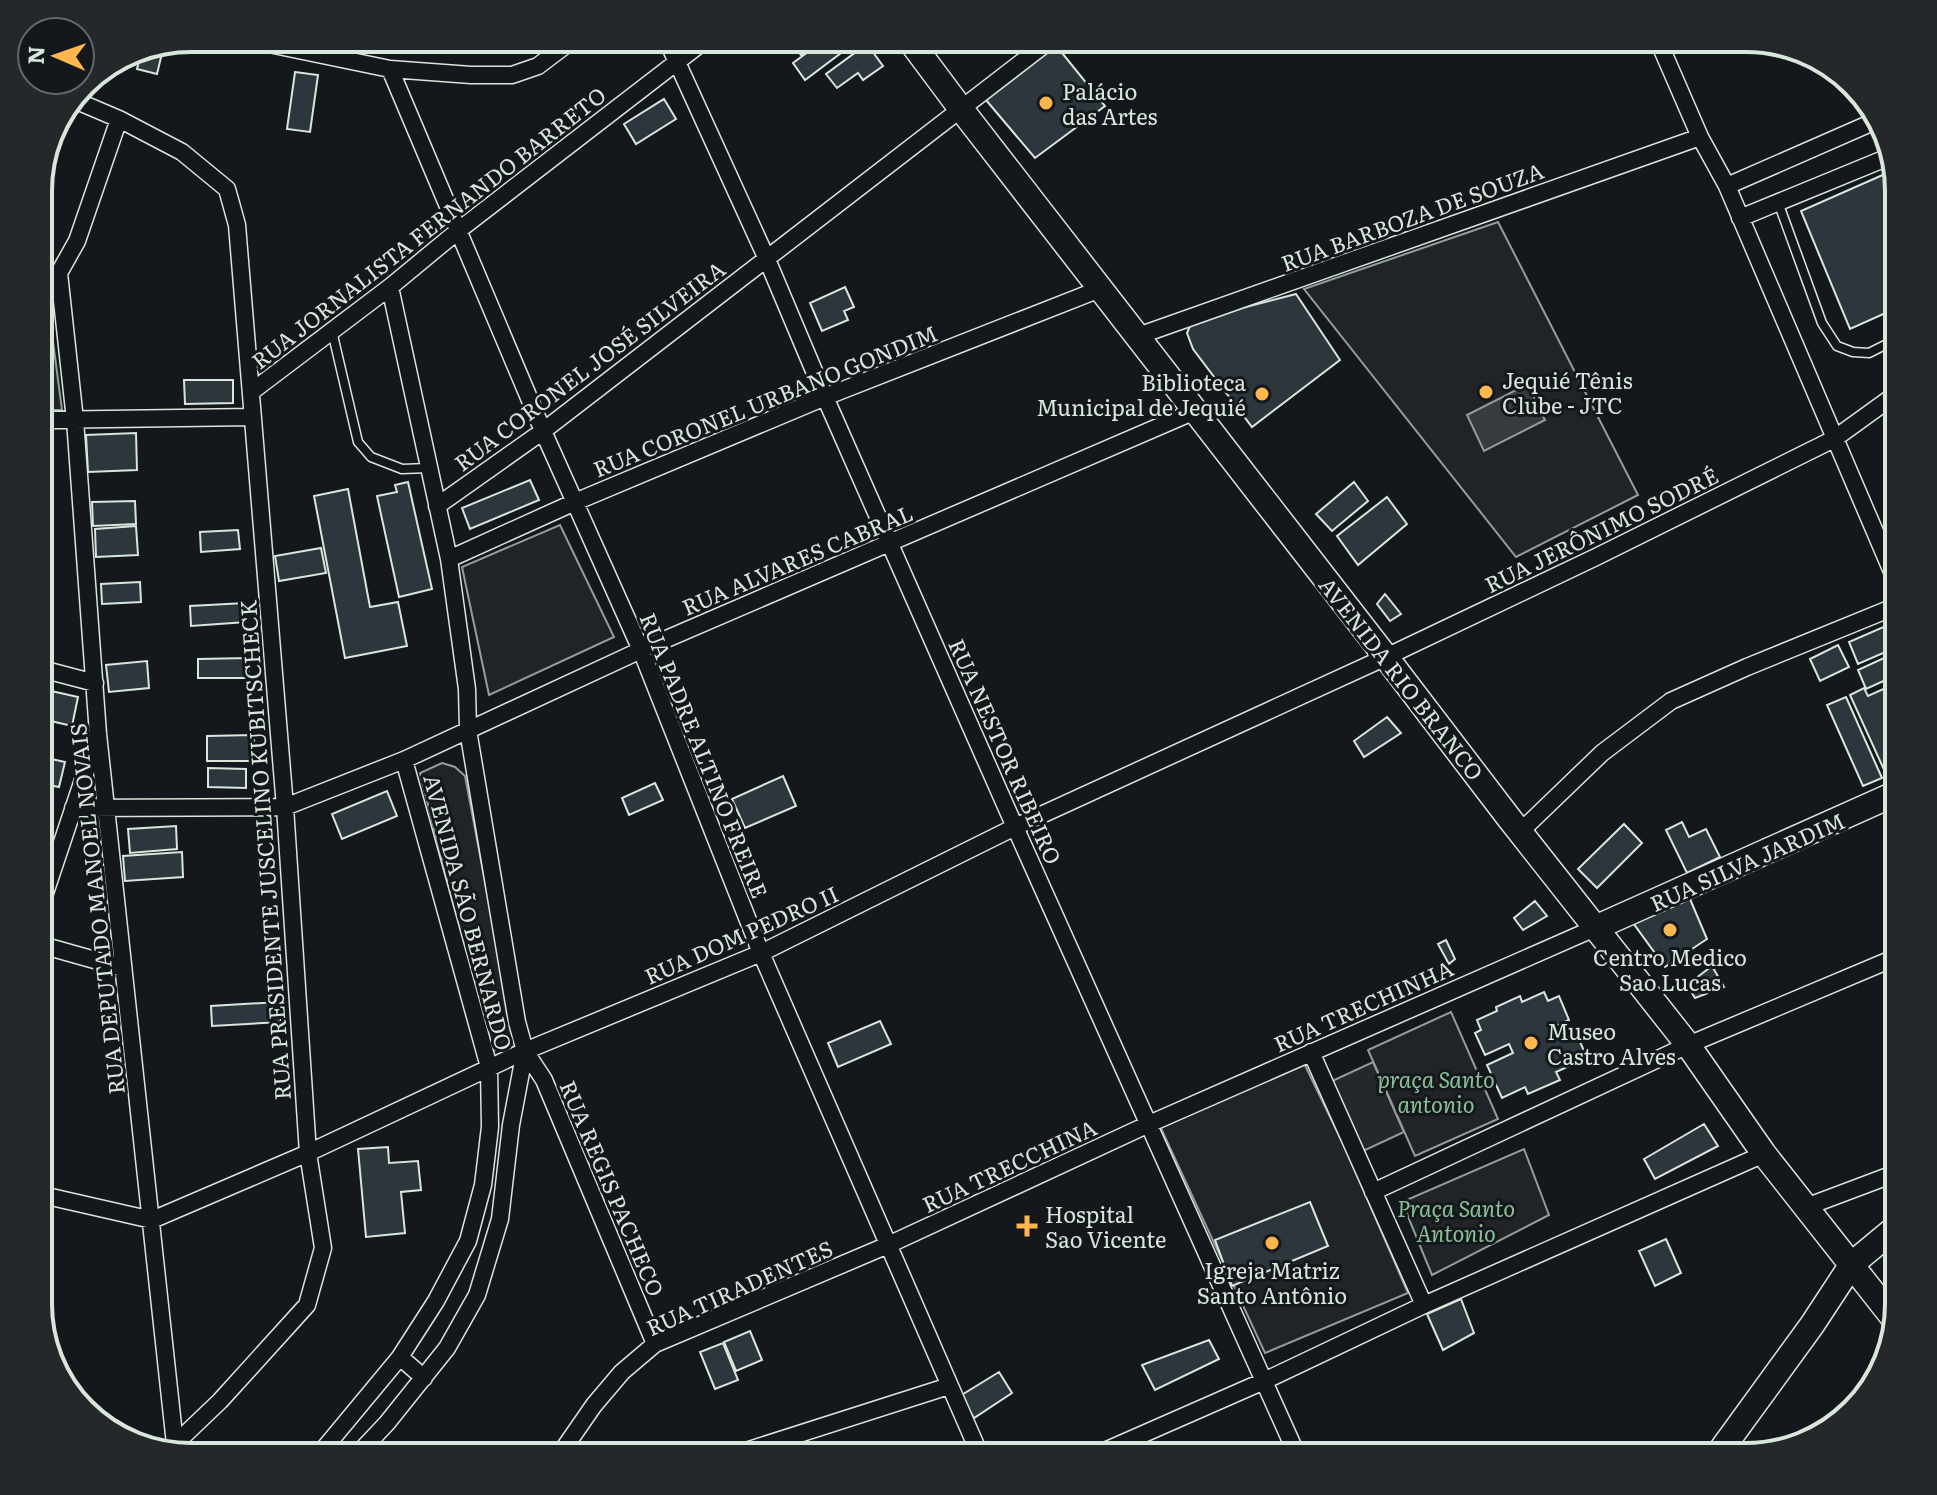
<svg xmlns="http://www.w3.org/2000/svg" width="1937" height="1495" font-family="Literata,serif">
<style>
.green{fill:#202428;stroke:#939e99;stroke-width:2}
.parking{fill:#24282b;stroke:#939e99;stroke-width:2}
.water{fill:#363b3e;stroke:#939e99;stroke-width:2}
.building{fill:#2c363c;stroke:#d8e6dc;stroke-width:2}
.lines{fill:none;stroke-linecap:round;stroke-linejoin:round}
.service-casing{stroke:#d8e6dc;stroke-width:11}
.minor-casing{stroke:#d8e6dc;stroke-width:19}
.secondary-casing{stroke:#d8e6dc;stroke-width:27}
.service{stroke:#14181c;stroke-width:8}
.minor{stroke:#14181c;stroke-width:16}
.secondary{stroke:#14181c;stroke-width:24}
.poi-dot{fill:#ffb74d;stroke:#14181c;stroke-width:3}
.labels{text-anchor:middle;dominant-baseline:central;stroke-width:6;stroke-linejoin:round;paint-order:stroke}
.poi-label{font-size:22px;fill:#d8e6dc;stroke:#14181c;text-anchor:start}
.street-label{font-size:22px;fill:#d8e6dc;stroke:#14181c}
.park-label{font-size:22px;font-style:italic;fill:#8ac095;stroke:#14181c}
.rim{fill:none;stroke:#d8e6dc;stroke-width:4}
</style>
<rect width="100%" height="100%" fill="#14181c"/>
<!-- green -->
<path class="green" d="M1498 222 1638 495 1516 557 1304 289Z
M47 296 62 410H38V308L41 299Z
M560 525 614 637 489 695 462 567Z
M442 763 455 767 465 776 516 1046 490 1051 420 773Z
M1451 1012 1498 1119 1415 1156 1368 1050Z
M1302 1059 1346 1150 1408 1293 1265 1353 1159 1124Z
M1524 1149 1549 1215 1432 1275 1402 1202Z"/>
<!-- parking -->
<path class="parking" d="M1373 1062 1404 1132 1361 1152 1330 1082Z"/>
<!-- water -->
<path class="water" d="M1528 384 1545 420 1484 451 1467 415Z"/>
<!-- building -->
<path class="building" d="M796 38H823L801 55 791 42Z
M827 38H861L805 80 793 63Z
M1054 43 1105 106 1035 158 986 100Z
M867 44 883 66 863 80 858 73 837 88 826 74Z
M163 49 157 74 137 69 140 57Z
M295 72 318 75 310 132 287 129Z
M664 99 676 119 636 144 624 124Z
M1894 170 1899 191V307L1850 329 1801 211Z
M845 287 854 307 844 311 848 320 822 331 810 303Z
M1296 294 1340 360 1252 427 1193 349 1187 333 1192 321Z
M184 380H233V403L185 404Z
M136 433 137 470 88 472 86 435Z
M530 480 539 500 470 529 462 508Z
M408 482 432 589 399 597 377 496 397 492 395 485Z
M1354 482 1368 501 1332 531 1316 514Z
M348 489 370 607 398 602 407 646 345 658 314 496Z
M1387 497 1407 524 1358 565 1337 536Z
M135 501 136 524 93 526 92 502Z
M136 526 138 555 96 557 95 529Z
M238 530 240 549 201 552 200 532Z
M321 548 326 573 279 581 275 556Z
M140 582 141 602 102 604 101 584Z
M1385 594 1401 614 1390 621 1377 604Z
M245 603 246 622 191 626 190 606Z
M1888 625 1897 647 1858 664 1849 642Z
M1838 645 1849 667 1820 681 1810 659Z
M1899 651V674L1866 689 1858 670Z
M249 658V678H198V659Z
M147 661 149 688 109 692 106 665Z
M1899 682V768L1886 774 1850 695 1864 688 1868 696Z
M38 688 78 697 72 726 38 718Z
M1846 697 1882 778 1863 786 1827 705Z
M1387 717 1401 733 1364 757 1354 741Z
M254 735V761H207V736Z
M38 756 65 762 59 787 38 783Z
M208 768 246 769V788L208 787Z
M783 776 796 806 745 828 732 799Z
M655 783 663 800 629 815 622 798Z
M387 791 397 816 342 839 332 814Z
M1682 822 1689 837 1706 829 1720 857 1687 873 1666 830Z
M1624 824 1642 843 1597 888 1578 869Z
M176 826 177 849 130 853 128 829Z
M182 852 183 877 125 881 123 856Z
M1687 892 1707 939 1665 967 1631 920Z
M1535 901 1547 916 1523 930 1514 918Z
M1446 940 1455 959 1449 964 1438 944Z
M1712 966 1724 987 1695 998 1687 985Z
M1544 992 1548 1001 1559 996 1569 1020 1558 1025 1562 1033 1574 1028 1585 1053 1574 1058 1576 1063 1556 1072 1560 1080 1528 1094 1525 1087 1502 1098 1487 1065 1513 1053 1509 1044 1485 1055 1475 1033 1481 1030 1477 1020 1497 1011 1496 1007 1520 996 1522 1002Z
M279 1002 281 1022 212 1026 211 1006Z
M880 1021 891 1044 838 1067 828 1043Z
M1704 1124 1718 1146 1655 1179 1644 1159Z
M388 1147 389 1163 418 1161 421 1190 401 1192 405 1233 366 1237 358 1149Z
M1310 1202 1328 1246 1232 1286 1215 1240Z
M1666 1239 1681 1273 1655 1286 1639 1251Z
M1461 1299 1474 1333 1443 1350 1427 1314Z
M750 1331 762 1360 736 1371 724 1342Z
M1209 1340 1219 1359 1155 1390 1142 1365Z
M723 1343 738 1380 715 1389 700 1352Z
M999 1372 1012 1393 974 1418 960 1396Z"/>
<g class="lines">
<defs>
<path id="service" d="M1778 202 1822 323 1837 346 1853 352 1869 353 1899 338
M332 331 358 442 371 457 402 469 428 468"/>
<path id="minor" d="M240 38 390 69 471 75H512L538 66 575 38
M666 38 766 257 825 397 1015 827 1298 1457
M1657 38 1700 137 1727 186 1899 588
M390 69 543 431 641 650 761 953 981 1457
M72 99 119 119 182 152 227 189 237 225 285 807 308 1153 323 1248 307 1305 220 1401 175 1444 167 1449
M1727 186 1880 119
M1740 218 1891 156
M59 273 75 420 98 734 175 1444
M390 287 449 559 467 689 468 730 517 1022 525 1051 544 1080 655 1344
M38 290 59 273 77 241 119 119
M1138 336 1700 137
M251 392 390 287 459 230 708 38
M38 420 252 417
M437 506 543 431 1053 38
M449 559 575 502 825 397 1100 289
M38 668 95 683
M73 808 285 807 404 760 641 650 1195 411
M1520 832 1602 753 1671 701 1747 667 1899 605
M38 914 96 741
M38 944 123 968
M1311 1052 1424 1305
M1373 1192 1688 1045 1899 956
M38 1194 152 1220 308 1153 525 1051 761 953 1015 827 1386 657 1596 557 1834 439 1899 392
M1806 1207 1899 1172
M400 1357 424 1378
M317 1457 400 1357 436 1301 468 1241 483 1185 490 1127 489 1067 404 760
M355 1457 387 1423 447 1348 477 1295 500 1219 511 1125 525 1051
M558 1457 594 1405 622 1372 655 1344 888 1245 1149 1124 1595 928
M727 1457 949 1386
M1091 1457 1264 1381 1424 1305 1764 1154"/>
<path id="secondary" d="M908 38 961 109 1386 657 1509 818 1688 1045 1764 1154 1894 1319
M1595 928 1899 792
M1716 1457 1812 1325 1852 1264 1899 1225"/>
</defs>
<!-- service casing -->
<use href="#service" class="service-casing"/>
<!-- minor casing -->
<use href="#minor" class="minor-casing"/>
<!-- secondary casing -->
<use href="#secondary" class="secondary-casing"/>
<!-- service -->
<use href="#service" class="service"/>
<!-- minor -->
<use href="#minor" class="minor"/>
<!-- secondary -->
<use href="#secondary" class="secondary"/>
</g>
<!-- markers -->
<g class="poi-dot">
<circle cx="1046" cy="103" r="8"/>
<circle cx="1486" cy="392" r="8"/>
<circle cx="1262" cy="394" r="8"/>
<circle cx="1670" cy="930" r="8"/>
<circle cx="1531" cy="1043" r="8"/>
<path d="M1023 1214h8v8h8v8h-8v8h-8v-8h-8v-8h8z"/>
<circle cx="1272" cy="1243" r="8"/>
</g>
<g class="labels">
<!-- poi labels -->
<g class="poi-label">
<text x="1062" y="90">Palácio<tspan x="1062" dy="25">das Artes</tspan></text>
<text x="1502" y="379">Jequié Tênis<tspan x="1502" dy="25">Clube - JTC</tspan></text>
<text x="1246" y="381" text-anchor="end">Biblioteca<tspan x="1246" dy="25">Municipal de Jequié</tspan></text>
<text x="1670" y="956" text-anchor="middle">Centro Medico<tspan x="1670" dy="25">Sao Lucas</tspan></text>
<text x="1547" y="1030">Museo<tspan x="1547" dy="25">Castro Alves</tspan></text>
<text x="1045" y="1213">Hospital<tspan x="1045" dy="25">Sao Vicente</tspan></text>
<text x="1272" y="1269" text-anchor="middle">Igreja Matriz<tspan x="1272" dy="25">Santo Antônio</tspan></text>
</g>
<!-- street labels -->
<g class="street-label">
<text transform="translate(1412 216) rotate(-20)">RUA BARBOZA DE SOUZA</text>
<text transform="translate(428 227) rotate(-38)">RUA JORNALISTA FERNANDO BARRETO</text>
<text transform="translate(589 365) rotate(-37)">RUA CORONEL JOSÉ SILVEIRA</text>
<text transform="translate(765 400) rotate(-22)">RUA CORONEL URBANO GONDIM</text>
<text transform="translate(1601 529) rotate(-26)">RUA JERÔNIMO SODRÉ</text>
<text transform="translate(797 559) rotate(-23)">RUA ALVARES CABRAL</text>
<text transform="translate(1402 678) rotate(52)">AVENIDA RIO BRANCO</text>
<text transform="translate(1006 751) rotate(66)">RUA NESTOR RIBEIRO</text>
<text transform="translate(705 755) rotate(68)">RUA PADRE ALTINO FREIRE</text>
<text transform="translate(264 850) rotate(-94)">RUA PRESIDENTE JUSCELINO KUBITSCHECK</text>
<text transform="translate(1747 861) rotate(-24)">RUA SILVA JARDIM</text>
<text transform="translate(96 909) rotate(-96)">RUA DEPUTADO MANOEL NOVAIS</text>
<text transform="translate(469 912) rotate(75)">AVENIDA SÃO BERNARDO</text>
<text transform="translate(741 934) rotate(-24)">RUA DOM PEDRO II</text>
<text transform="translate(1363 1005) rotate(-24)">RUA TRECHINHA</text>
<text transform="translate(1009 1165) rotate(-25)">RUA TRECCHINA</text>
<text transform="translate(613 1188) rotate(67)">RUA REGIS PACHECO</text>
<text transform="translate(739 1287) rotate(-24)">RUA TIRADENTES</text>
</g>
<!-- park labels -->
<g class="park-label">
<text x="1436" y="1078">praça Santo<tspan x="1436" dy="25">antonio</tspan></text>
<text x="1456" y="1207">Praça Santo<tspan x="1456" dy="25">Antonio</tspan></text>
</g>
</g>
<!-- crop -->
<path d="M0 0H1937V1495H0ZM191 52H1746A139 139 0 0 1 1885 191V1304A139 139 0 0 1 1746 1443H191A139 139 0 0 1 52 1304V191A139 139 0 0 1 191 52Z" fill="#24282b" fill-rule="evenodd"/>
<path class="rim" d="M191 52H1746A139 139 0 0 1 1885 191V1304A139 139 0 0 1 1746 1443H191A139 139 0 0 1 52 1304V191A139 139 0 0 1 191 52Z"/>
<!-- north arrow -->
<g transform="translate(56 56) rotate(272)"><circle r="38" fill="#14181c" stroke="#626a69" stroke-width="2"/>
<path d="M0-6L14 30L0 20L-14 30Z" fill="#ffb74d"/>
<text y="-12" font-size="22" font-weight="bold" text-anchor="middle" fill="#d8e6dc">N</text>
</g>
</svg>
